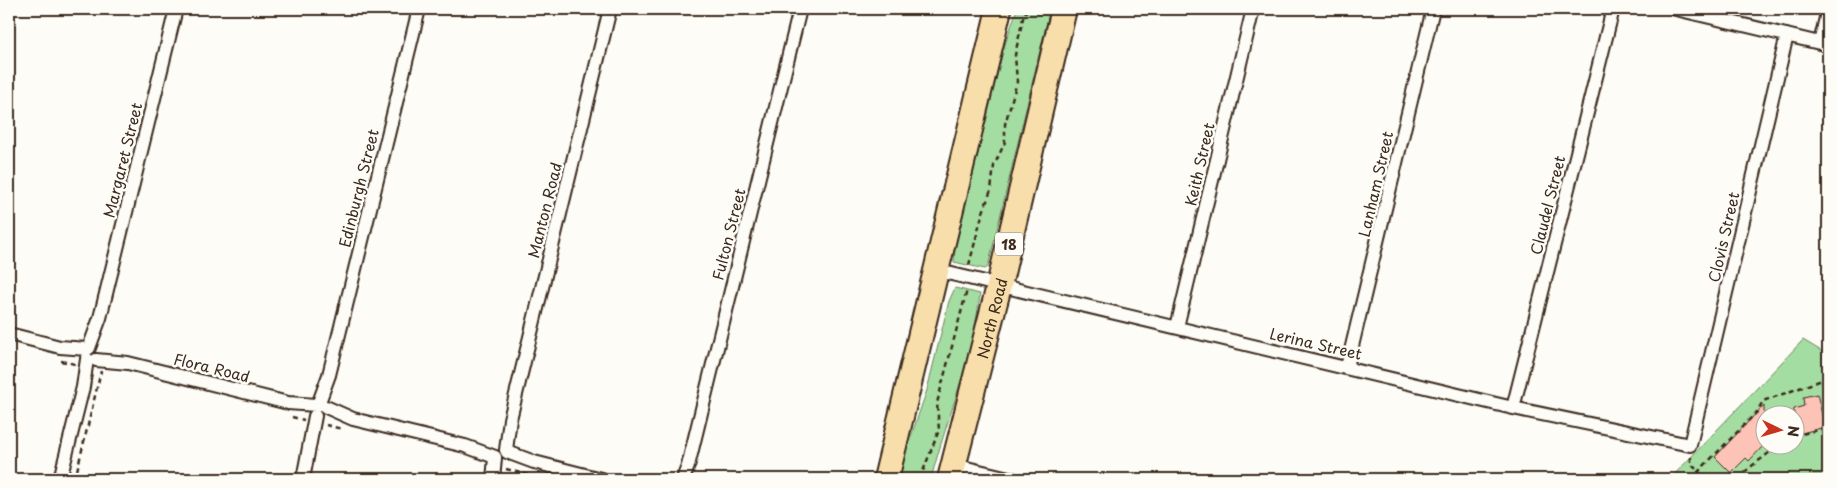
<svg xmlns="http://www.w3.org/2000/svg" width="1837" height="488" font-family="'Playpen Sans',sans-serif">
<style>
.green{fill:#a4dda1;stroke:#708460;fill-rule:evenodd}
.building{fill:#fec3b7;stroke:#3b2a1e}
.lines{fill:none;stroke-linecap:round;stroke-linejoin:round}
.street-casing{stroke:#3b2a1e;stroke-width:16}
.highway-casing{stroke:#3b2a1e;stroke-width:28}
.path{stroke:#3b2a1e;stroke-width:2.5;stroke-dasharray:5 4;stroke-linecap:butt}
.street{stroke:#fdfcf7;stroke-width:12}
.highway{stroke:#f8deab;stroke-width:24}
.labels{text-anchor:middle;dominant-baseline:central;stroke-width:5;stroke-linejoin:round;paint-order:stroke}
.shield{fill:#fdfcf7;stroke:#75695f;stroke-width:1}
.shield-label{font-size:14px;font-weight:bold;fill:#3b2a1e}
.street-label{font-size:15px;fill:#3b2a1e;stroke:#fdfcf7}
</style>
<rect width="100%" height="100%" fill="#fdfcf7"/>
<filter id="ink" filterUnits="userSpaceOnUse"><feTurbulence type="fractalNoise" baseFrequency=".02" numOctaves="2"/><feDisplacementMap in="SourceGraphic" scale="10" xChannelSelector="R" yChannelSelector="G"/><feConvolveMatrix kernelMatrix="1 2 1 2 8 2 1 2 1" color-interpolation-filters="sRGB"/></filter>
<g filter="url(#ink)">
<!-- green -->
<path class="green" d="M1017 9H1050L988 267 985 269 954 262 955 249 1003 50Z
M955 288 980 294C973 358 947 417 931 479H899L906 451 927 390 949 301Z
M1803 340 1828 355V479H1670ZM1764 416H1794V446H1764Z"/>
<!-- building -->
<path class="building" d="M1817 394 1825 427 1794 435V409L1804 406 1803 397Z
M1764 405V445L1749 461 1746 458 1731 473 1715 457Z"/>
<g class="lines">
<defs>
<path id="street" d="M1676 9 1828 45
M1820 43 1828 9
M935 270 1513 408 1690 445 1787 35
M1177 327 1253 9
M9 334 60 347 87 349
M89 348 100 318 176 9
M96 360 128 363 288 403 316 405
M1347 367 1433 9
M318 405 329 375 419 9
M326 407 353 419 465 446 495 457
M1513 408 1613 9
M506 450 510 419 610 9
M507 452 534 462 601 479
M954 465 1013 479
M60 479 83 387 87 359
M303 479 315 416
M493 479 495 458
M683 479 688 466 800 9"/>
<g id="highway">
<path d="M886 479 999 9"/>
<path id="s1" d="M950 479 999 286 1064 9"/>
</g>
</defs>
<!-- street casing -->
<use href="#street" class="street-casing"/>
<!-- highway casing -->
<use href="#highway" class="highway-casing"/>
<!-- path -->
<path class="path" d="M969 265 982 215 991 190 994 166 1005 142V124L1017 82 1015 55 1023 18 1027 9
M61 361 75 364
M292 417 304 420
M326 425 342 429
M1794 436 1826 428 1828 421
M1691 457V464L1706 479
M506 469 532 476
M75 479 101 371
M920 479 939 430 937 403 967 290
M1691 479 1757 412 1763 401 1822 380 1828 407
M1738 479C1750 465 1764 459 1776 446"/>
<!-- street -->
<use href="#street" class="street"/>
<!-- highway -->
<use href="#highway" class="highway"/>
</g>
</g>
<g class="labels">
<!-- shield labels -->
<rect class="shield" x="995" y="232.5" width="28" height="23" rx="4"/>
<g class="shield-label">
<text x="1009" y="244">18</text>
</g>
<!-- street labels -->
<g class="street-label">
<text transform="translate(122 160) rotate(-76)">Margaret Street</text>
<text transform="translate(1199 164) rotate(-77)">Keith Street</text>
<text transform="translate(1375 184) rotate(-77)">Lanham Street</text>
<text transform="translate(358 188) rotate(-76)">Edinburgh Street</text>
<text transform="translate(1547 205) rotate(-76)">Claudel Street</text>
<text transform="translate(544 210) rotate(-76)">Manton Road</text>
<text transform="translate(728 234) rotate(-76)">Fulton Street</text>
<text transform="translate(1723 237) rotate(-77)">Clovis Street</text>
<text stroke="none"><textPath href="#s1" startOffset="166">North Road</textPath></text>
<text transform="translate(1316 343) rotate(13)">Lerina Street</text>
<text transform="translate(212 367) rotate(14)">Flora Road</text>
</g>
</g>
<!-- margin -->
<rect width="1837" height="488" fill="none" stroke="#fdfcf7" stroke-width="30"/>
<rect x="15" y="15" width="1807" height="458" fill="none" stroke="#3b2a1e" stroke-width="2" filter="url(#ink)"/>
<!-- north arrow -->
<g transform="translate(1780 430) rotate(95)"><circle r="24" fill="#fdfcf7" stroke="#afa8a0"/>
<path d="M0-4L9 19L0 12L-9 19Z" fill="#c8321e"/>
<text y="-8" font-size="14" font-weight="bold" text-anchor="middle" fill="#3b2a1e">N</text>
</g>
</svg>
